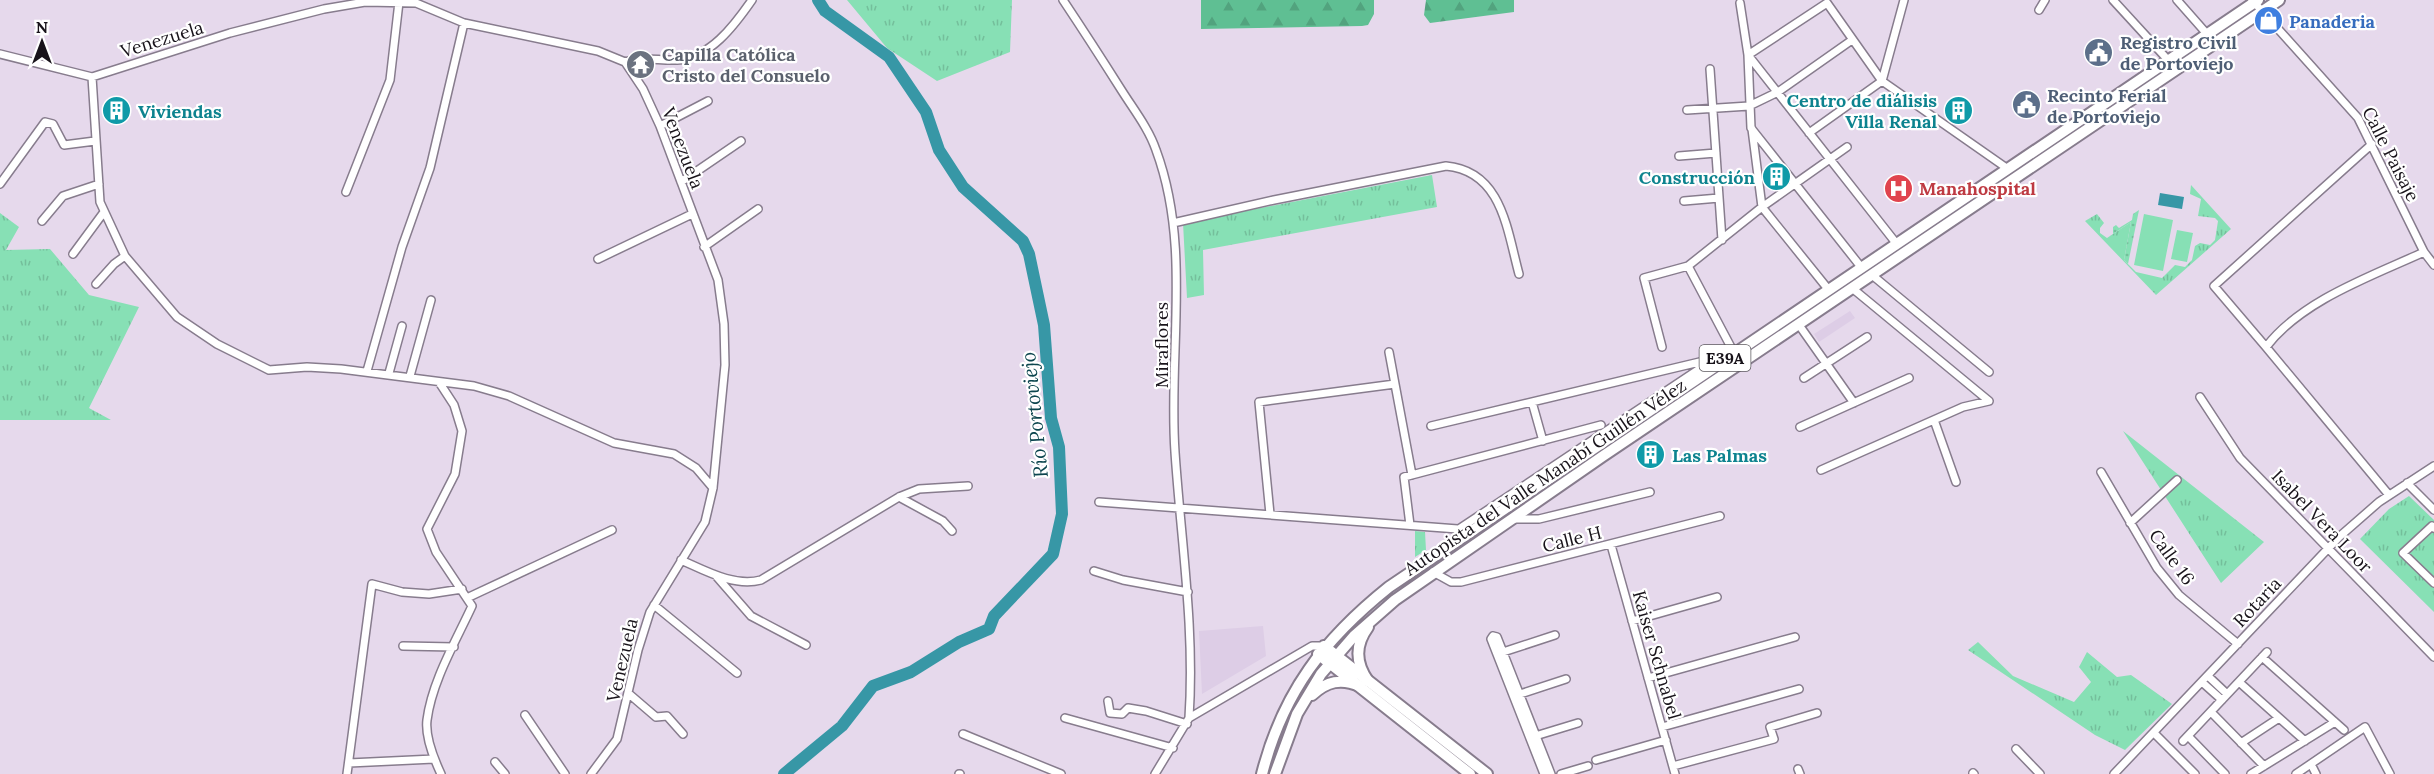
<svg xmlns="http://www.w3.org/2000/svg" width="2434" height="774" font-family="Lora,serif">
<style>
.built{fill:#ddcde6}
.grass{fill:url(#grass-tufts)}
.forest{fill:url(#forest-firs)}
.garden{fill:url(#garden-dots)}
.pitch{fill:#87e0b5}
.water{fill:#3797a6}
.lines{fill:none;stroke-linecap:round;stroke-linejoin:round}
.river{stroke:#3797a6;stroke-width:12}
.minor-casing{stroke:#877c8d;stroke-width:10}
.secondary-casing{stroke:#877c8d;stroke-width:14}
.primary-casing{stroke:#877c8d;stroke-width:14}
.minor{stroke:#fff;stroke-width:7}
.secondary{stroke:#fff;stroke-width:10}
.primary{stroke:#fff;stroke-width:10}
.labels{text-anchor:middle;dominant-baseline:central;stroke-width:4.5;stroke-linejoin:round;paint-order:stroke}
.shield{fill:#fff;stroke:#5d5a5f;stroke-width:1.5}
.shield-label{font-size:16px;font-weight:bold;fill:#18131a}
.shop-label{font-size:18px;font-weight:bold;fill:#366cbe;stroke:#fff;text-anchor:start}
.street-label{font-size:18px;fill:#18131a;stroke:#fff}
.service-label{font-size:18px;font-weight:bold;fill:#4e5e75;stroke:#fff;text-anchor:start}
.worship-label{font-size:18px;font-weight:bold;fill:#5b616d;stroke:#fff;text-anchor:start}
.culture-label{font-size:18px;font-weight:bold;fill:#0d838f;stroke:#fff;text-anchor:end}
.health-label{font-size:18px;font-weight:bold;fill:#be3a42;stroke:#fff;text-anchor:start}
.water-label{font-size:20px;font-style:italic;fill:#0c454e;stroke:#fff}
</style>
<defs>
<pattern id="grass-tufts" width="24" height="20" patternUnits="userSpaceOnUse" patternTransform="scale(1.5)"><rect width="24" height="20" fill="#87e0b5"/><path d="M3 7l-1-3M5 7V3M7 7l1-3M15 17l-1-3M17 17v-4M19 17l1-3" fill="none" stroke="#74bf9b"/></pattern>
<pattern id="forest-firs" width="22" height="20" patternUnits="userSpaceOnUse" patternTransform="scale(1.5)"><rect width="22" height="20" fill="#5fbf93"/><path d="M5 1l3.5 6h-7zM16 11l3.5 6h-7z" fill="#52a37e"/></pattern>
<pattern id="garden-dots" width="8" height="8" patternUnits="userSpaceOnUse" patternTransform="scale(1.5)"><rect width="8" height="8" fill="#87e0b5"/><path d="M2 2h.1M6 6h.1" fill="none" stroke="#74bf9b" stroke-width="1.8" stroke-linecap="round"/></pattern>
</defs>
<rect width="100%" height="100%" fill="#e6d9ec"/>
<!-- built -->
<path class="built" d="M1850 311 1855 318 1819 342 1814 334Z
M1263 626 1266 656 1202 694 1199 631Z"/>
<!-- grass -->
<path class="grass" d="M847 0H1012L1010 52 937 81 887 48Z
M1432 175 1437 207 1203 250 1204 295 1187 298 1183 223Z
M2191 185 2231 229 2156 295 2085 221 2097 214 2104 223 2100 228V233L2107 238 2131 222 2124 260 2136 272 2162 278 2175 265 2185 267 2192 260 2195 246 2200 243 2210 245 2215 240 2218 221 2215 218 2198 216 2201 199 2190 194Z
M0 213 19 227 6 250 50 249 89 295 139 307 89 408 111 420H0Z
M2123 431 2264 542 2221 583Z
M2409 496 2434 520V612L2360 539 2389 509Z
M1415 531 1425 532 1426 550 1415 557Z
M1978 642 2013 676 2074 702 2091 682 2079 667 2087 652 2117 677 2131 675 2172 704 2125 750 2095 735 1968 650Z"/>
<!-- forest -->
<path class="forest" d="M1201 0H1374V14L1368 25 1362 26 1201 29Z
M1426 0H1514V12L1430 23 1424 15Z"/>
<!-- garden -->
<path class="garden" d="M2139 210 2128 264 2124 260 2131 222 2113 234V227L2116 225 2119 228 2132 220 2133 214Z"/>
<!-- pitch -->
<path class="pitch" d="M2144 214 2173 220 2163 271 2134 265Z
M2177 230 2193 233 2187 262 2171 259Z"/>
<!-- water -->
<path class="water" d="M2160 193 2184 197 2182 209 2158 205Z"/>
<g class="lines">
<!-- river -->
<path class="river" d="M784 774 842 726 873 686 911 672 959 642 989 629 994 616 1053 554 1062 514 1059 447 1051 418 1044 325 1029 254 1023 241 963 187 939 150 926 112 889 57 825 11 818 0"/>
<defs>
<path id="minor" d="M1063 0C1083 30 1103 61 1122 91 1134 110 1149 129 1156 150 1192 247 1168 352 1175 452 1181 541 1195 629 1189 718
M1904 0 1882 81 2008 169
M2113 0 2168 60
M2177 0 2207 34
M2252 0 2358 118 2424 252 2434 265
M1740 3 1748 55 1896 243
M2039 10 2045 0
M0 54 92 77
M625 62C642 56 659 61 677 60 710 58 734 26 752 0
M1710 69 1722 240
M1687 110 1749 106 1778 92 1852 40
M660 126 708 101
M1752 129 1762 207 1828 289
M1809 133 1882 81 1827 3 1748 55 1751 128 1861 267
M1679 156 1716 153
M681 182 741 141
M0 184 45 122 53 124 64 145 95 141
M346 192 390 80 399 2
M1684 201 1719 198
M42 221 63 196 99 184
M1173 223 1274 200 1446 166C1502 171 1507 230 1519 274
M704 247 758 209
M73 254 104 212
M598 259 692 214
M1688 266 1733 351
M1872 275 1989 372
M96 284 114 264 125 256
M1799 325 1854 403
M1662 347 1644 278 1688 266 1762 207 1847 147
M2266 347 2214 286 2372 144
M1389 352 1412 475
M367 371 402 247 430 168 464 23
M389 373 402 326
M410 376 431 300
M1804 378 1867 337
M439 382 454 405 462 431 455 474 427 529 436 552 472 606C456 641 432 681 427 720 425 736 434 759 441 774
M2200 397 2240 458 2434 657
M1532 402 1543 441
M1934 420 1956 482
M1431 426 1708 360
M1800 427 1909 378
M1821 470 1963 407 1989 401 1852 288
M2101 472 2157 568 2179 595 2238 644
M2407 483 2434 510
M2389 495 2266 347C2302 300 2372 276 2424 252
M899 497 943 521 952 531
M1099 502 1471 530
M1270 514 1259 402 1395 384
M1512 519H1539L1650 492
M2130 523 2177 480
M1410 525 1404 477 1601 425
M2434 528 2432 526 2403 553 2434 583
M1459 529 1731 348
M1611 545 1675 774
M681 560C706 571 734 587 761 580L899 497 919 489 968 486
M1094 571 1123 580 1188 592
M1433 572 1451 582H1461L1720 516
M717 577 751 616 806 645
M469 597 612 530
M654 605 737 673
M1632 621 1717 597
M1493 636 1497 637 1551 774
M1493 636 1491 639 1544 774
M403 646 454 647
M1500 653 1555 635
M2262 657 2344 730
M2209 677 2227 694
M1648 678 1795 637
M2239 682 2305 741
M2203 683 2222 700
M628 693 656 717 667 716 683 734
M1517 695 1566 679
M1108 701 1110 713 1122 714 1128 708 1146 711 1187 724
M2211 712 2264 766
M525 715 565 774
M1065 718 1173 748
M1662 727 1799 689
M963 734 1061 774
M2155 734 2195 774
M2188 736 2225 774
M1532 737 1578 723
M2183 741 2267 652
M2241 743 2279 718
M2016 749 2040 774
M1596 760 1666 740
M495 762 505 774
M349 763 434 759
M2311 764 2316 774
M1673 766 1774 739 1770 727 1817 713
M1798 769 1800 774
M1973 773 1974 774
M347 774 372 584 402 592 429 594 462 589
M591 774 617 739 638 650 650 612 705 522 713 488 725 365 724 324 718 280 660 126 643 89 625 62 598 51 464 23 416 3 365 2 324 9 230 33 92 77 100 202 125 256 177 317 217 344 269 370 307 367 341 369 474 386 509 396 614 443 674 454 696 468 713 488
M959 774H960
M1155 774 1189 718 1312 646H1324
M1561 774 1588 766
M2114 774 2339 537 2379 502 2434 466
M2251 774 2335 722
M2296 774 2365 727 2390 774"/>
<path id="secondary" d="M1324 646 1487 774
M1318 654 1470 774"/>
<path id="primary" d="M1368 681C1355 662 1355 645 1368 627
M1312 695C1327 681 1341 678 1360 686
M1262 774C1283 692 1324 639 1389 587L2258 0
M1275 774 1297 714 1321 674 1354 636 1395 600 1603 456 2279 0"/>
</defs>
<!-- minor casing -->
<use href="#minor" class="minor-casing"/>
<!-- secondary casing -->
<use href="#secondary" class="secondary-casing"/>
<!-- primary casing -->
<use href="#primary" class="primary-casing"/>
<!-- minor -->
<use href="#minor" class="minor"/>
<!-- secondary -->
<use href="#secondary" class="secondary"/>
<!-- primary -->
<use href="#primary" class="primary"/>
</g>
<!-- icons -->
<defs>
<symbol id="shop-disc" viewBox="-11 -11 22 22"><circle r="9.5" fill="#3f7fe0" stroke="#fff"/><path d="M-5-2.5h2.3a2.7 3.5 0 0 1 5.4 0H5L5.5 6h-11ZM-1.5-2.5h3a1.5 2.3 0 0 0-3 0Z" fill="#fff"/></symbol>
<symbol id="civic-disc" viewBox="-11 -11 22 22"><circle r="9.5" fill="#5c6f8a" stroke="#fff"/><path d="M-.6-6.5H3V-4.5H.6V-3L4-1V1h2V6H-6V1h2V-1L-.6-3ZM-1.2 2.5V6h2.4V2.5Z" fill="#fff"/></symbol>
<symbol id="temple-disc" viewBox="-11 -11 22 22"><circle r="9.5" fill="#6b7280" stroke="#fff"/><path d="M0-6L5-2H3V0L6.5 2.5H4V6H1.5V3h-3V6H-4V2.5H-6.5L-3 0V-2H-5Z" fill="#fff"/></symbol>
<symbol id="building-disc" viewBox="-11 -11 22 22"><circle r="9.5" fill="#0f9aa8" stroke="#fff"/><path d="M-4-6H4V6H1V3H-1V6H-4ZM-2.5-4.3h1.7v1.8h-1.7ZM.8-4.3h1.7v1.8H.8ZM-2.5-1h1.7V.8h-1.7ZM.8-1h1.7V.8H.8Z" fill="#fff"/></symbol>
<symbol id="hospital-disc" viewBox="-11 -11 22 22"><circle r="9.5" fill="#e0444e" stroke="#fff"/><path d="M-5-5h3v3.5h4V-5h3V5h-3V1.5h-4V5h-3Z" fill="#fff"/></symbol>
</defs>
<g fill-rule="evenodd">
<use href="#shop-disc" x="2252" y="4" width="33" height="33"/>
<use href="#civic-disc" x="2082" y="36" width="33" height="33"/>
<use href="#temple-disc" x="624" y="48" width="33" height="33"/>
<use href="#civic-disc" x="2010" y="88" width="33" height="33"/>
<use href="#building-disc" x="1942" y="94" width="33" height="33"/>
<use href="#building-disc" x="100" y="94" width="33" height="33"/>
<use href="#building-disc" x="1760" y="160" width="33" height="33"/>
<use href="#hospital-disc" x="1882" y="172" width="33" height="33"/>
<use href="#building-disc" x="1634" y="438" width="33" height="33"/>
</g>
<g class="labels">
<!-- shield labels -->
<rect class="shield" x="1699.5" y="345" width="51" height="26" rx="4.5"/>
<g class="shield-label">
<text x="1725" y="358">E39A</text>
</g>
<!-- shop labels -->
<g class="shop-label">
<text x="2289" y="21">Panaderia</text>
</g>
<!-- street labels -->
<g class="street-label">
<text transform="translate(162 39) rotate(-17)">Venezuela</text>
<text transform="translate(683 148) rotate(69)">Venezuela</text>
<text transform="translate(2391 154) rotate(63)">Calle Paisaje</text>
<text transform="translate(1161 345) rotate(-90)">Miraflores</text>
<text transform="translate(1545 477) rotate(-34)">Autopista del Valle Manabí Guillén Vélez</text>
<text transform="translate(2322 521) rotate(46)">Isabel Vera Loor</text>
<text transform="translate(1572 539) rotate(-14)">Calle H</text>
<text transform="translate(2172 557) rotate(54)">Calle 16</text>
<text transform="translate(2257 602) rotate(-47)">Rotaria</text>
<text transform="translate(1657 655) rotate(74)">Kaiser Schnabel</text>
<text transform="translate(622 660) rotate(-77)">Venezuela</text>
</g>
<!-- service labels -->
<g class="service-label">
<text x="2120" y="42">Registro Civil<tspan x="2120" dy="21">de Portoviejo</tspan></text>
<text x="2047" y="95">Recinto Ferial<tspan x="2047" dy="21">de Portoviejo</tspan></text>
</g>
<!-- worship labels -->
<g class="worship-label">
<text x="662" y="54">Capilla Católica<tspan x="662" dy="21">Cristo del Consuelo</tspan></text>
</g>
<!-- culture labels -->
<g class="culture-label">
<text x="1937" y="100">Centro de diálisis<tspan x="1937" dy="21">Villa Renal</tspan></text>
<text x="138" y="111" text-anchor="start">Viviendas</text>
<text x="1755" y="177">Construcción</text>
<text x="1672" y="455" text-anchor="start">Las Palmas</text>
</g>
<!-- health labels -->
<g class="health-label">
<text x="1919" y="188">Manahospital</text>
</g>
<!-- water labels -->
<g class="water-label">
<text transform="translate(1034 415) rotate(-96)">Río Portoviejo</text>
</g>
</g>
<!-- north arrow -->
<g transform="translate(42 42)" stroke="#ffffff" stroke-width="4.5" paint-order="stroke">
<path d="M0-4.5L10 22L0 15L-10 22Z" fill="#18131a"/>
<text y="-9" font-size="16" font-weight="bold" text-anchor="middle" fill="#18131a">N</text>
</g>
</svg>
